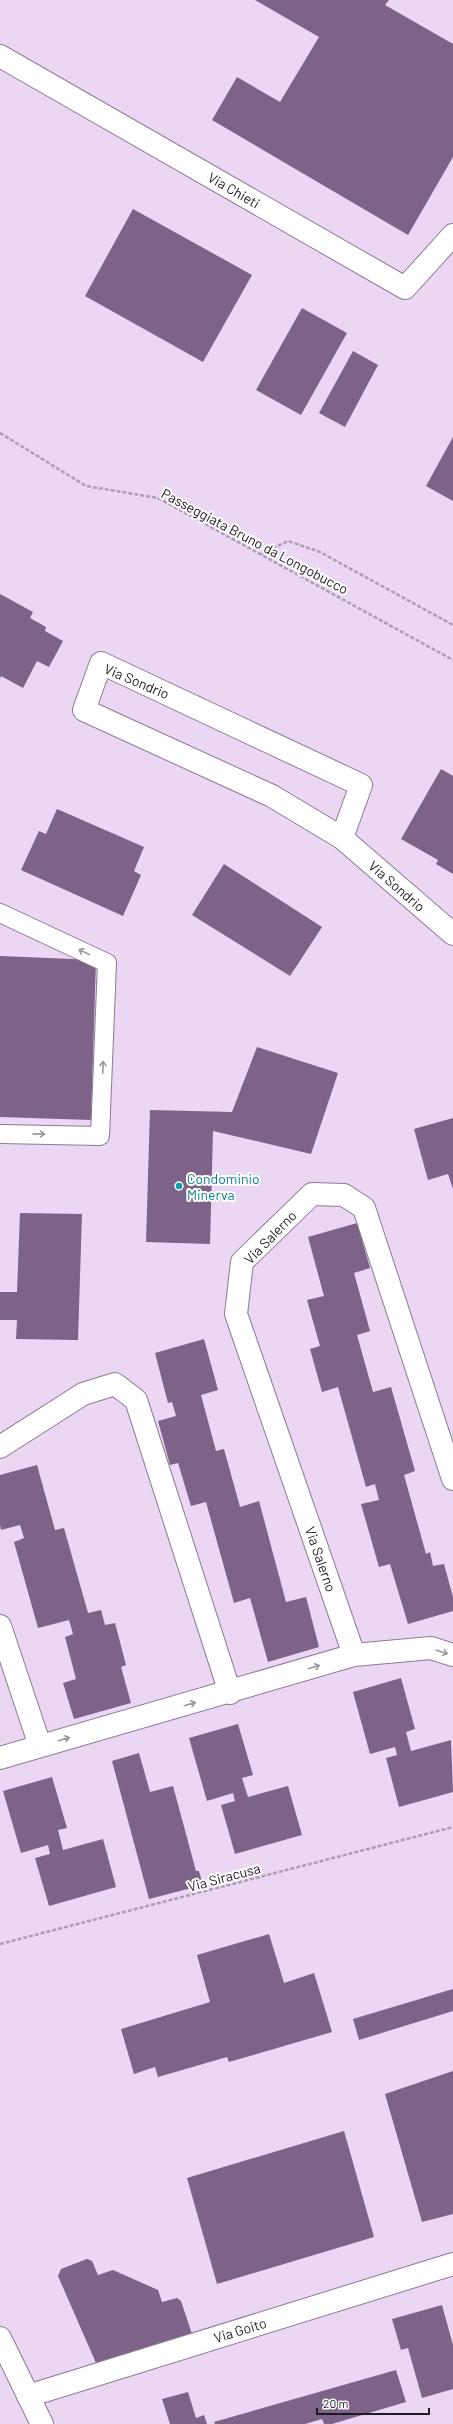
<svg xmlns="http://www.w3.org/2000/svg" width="453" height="2424" font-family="Barlow,sans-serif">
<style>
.building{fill:#7e6288}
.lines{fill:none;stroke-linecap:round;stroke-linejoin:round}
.lane-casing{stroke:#8e7a95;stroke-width:20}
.street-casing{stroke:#8e7a95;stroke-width:24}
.secondary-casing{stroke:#8e7a95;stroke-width:24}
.path{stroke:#ae9db4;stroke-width:2.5;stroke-dasharray:4 2;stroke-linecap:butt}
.lane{stroke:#fff;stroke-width:18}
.street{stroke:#fff;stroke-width:22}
.secondary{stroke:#fff;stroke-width:22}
.oneway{stroke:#9b989c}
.culture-dot{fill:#0f9aa8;stroke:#fff;stroke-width:1.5}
.labels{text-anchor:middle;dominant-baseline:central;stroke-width:4;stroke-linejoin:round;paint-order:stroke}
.street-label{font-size:14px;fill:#201923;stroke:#fff}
.culture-label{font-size:14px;fill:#0d838f;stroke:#fff;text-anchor:start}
</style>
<rect width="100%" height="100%" fill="#ebd6f3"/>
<!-- building -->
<path class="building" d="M255 0H389L385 5 453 44V157L408 235 212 120 237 77 280 102 319 37Z
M133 209 252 275 203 362 85 296Z
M302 308 347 333 301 415 256 390Z
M353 351 378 365 345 427 319 413Z
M453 437V501L426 486Z
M0 594 33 612 30 618 46 627 45 631 63 641 49 667 37 661 23 688 1 676 0 679Z
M441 769 453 776V874L436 864 438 860 401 839Z
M57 809 144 847 134 871 141 875 123 916 21 870 39 831 46 834Z
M224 864 322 927 290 976 192 915Z
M0 956 96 960 91 1120 0 1117Z
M257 1047 338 1073 311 1154 213 1131 210 1244 146 1242 150 1110 232 1112Z
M453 1118V1189L448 1174 428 1180 414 1129Z
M20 1213 82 1214 78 1340 16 1339 17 1320H0V1292H17Z
M357 1223 370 1268 354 1273 370 1331 357 1335 373 1392 391 1387 415 1471 404 1475 426 1554 430 1552 433 1566 444 1564 453 1597V1611L408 1624 390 1564 379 1567 361 1504 379 1500 375 1484 366 1487 338 1387 322 1392 310 1349 320 1346 307 1300 324 1296 308 1237Z
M204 1339 218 1390 201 1395 216 1451 224 1449 240 1507 259 1501 286 1602 306 1597 319 1647 268 1662 250 1598 234 1603 206 1502 191 1506 178 1463 170 1465 158 1421 176 1416 172 1402 168 1403 155 1353Z
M37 1465 55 1530 64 1528 88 1613 101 1610 105 1625 115 1623 126 1665 121 1667 131 1703 74 1719 63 1683 76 1679 65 1637 73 1634 69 1620 38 1628 14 1542 24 1538 20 1525 1 1530 0 1525V1475Z
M401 1678 415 1729 406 1732 411 1751 451 1740 453 1792 399 1807 386 1758 397 1755 395 1747 370 1754 353 1692Z
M238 1724 253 1775 242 1778 248 1797 288 1786 302 1835 235 1854 221 1805 235 1801 233 1793 207 1801 189 1738Z
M139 1753 150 1792 173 1786 196 1871H199L203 1885 149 1899 112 1761Z
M52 1777 67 1828 58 1830 63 1850 103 1839 116 1887 49 1906 35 1858 50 1854 48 1845 21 1853 3 1791Z
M269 1934 284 1983 314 1973 332 2032 229 2062 227 2057 158 2077 155 2067 134 2074 121 2029 210 2002 197 1955Z
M453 1989V2011L359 2040 353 2019Z
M453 2071V2214L422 2222 385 2094Z
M344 2131 374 2237 217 2284 187 2178Z
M87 2259 92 2261 98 2275 113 2270 158 2290 162 2302 177 2298 181 2301 192 2334 96 2363 58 2276 61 2269Z
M442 2305 453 2345V2389L422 2398 408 2348 401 2350 392 2319Z
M396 2370 406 2402 332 2424H324L322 2419 305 2424H215L214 2422Z
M188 2392 196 2418 204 2415 207 2424H170L162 2399Z"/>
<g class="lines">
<defs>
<path id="lane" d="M0 913 107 963 100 1136 0 1134"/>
<path id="street" d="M0 56 405 288 453 235
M342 838 361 785 101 663 84 710 272 796 342 838 453 934
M0 1447 83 1394 115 1384 136 1400 230 1693
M0 1626 40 1746
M354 1655 236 1314 242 1262 312 1194 344 1195 364 1208 453 1479
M0 1758 354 1655 431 1648 453 1655
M28 2396 453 2264"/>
<path id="secondary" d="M0 2338 42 2424"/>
</defs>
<!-- lane casing -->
<use href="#lane" class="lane-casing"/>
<!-- street casing -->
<use href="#street" class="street-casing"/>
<!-- secondary casing -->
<use href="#secondary" class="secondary-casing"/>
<!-- path -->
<path class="path" d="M0 433 86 486 158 498 453 660
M262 554 288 541 320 552 453 625
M0 1944 453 1827"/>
<!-- lane -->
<use href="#lane" class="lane"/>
<!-- street -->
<use href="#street" class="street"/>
<!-- secondary -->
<use href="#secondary" class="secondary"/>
</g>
<!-- one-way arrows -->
<defs><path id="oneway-shaft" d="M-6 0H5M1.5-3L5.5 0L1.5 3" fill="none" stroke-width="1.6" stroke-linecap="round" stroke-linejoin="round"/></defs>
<g class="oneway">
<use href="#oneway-shaft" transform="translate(84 952) rotate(-155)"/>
<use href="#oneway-shaft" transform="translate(103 1067) rotate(-88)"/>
<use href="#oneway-shaft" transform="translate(39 1134) rotate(1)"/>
<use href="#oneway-shaft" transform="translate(442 1652) rotate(18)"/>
<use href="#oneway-shaft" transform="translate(314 1667) rotate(-17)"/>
<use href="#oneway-shaft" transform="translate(190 1704) rotate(-16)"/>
<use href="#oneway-shaft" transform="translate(64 1739) rotate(-16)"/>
</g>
<!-- markers -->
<circle class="culture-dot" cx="179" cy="1186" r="4"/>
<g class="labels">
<!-- street labels -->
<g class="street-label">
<text transform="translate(234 190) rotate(30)">Via Chieti</text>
<text transform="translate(255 541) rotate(28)">Passeggiata Bruno da Longobucco</text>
<text transform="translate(137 681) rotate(23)">Via Sondrio</text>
<text transform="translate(397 886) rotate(41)">Via Sondrio</text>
<text transform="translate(270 1237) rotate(-46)">Via Salerno</text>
<text transform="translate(321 1559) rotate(71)">Via Salerno</text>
<text transform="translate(224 1877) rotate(-15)">Via Siracusa</text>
<text transform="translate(240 2330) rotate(-17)">Via Goito</text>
</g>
<!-- culture labels -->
<g class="culture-label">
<text x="187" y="1178">Condominio<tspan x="187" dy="16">Minerva</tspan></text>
</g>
</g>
<!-- scale -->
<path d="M317 2408v6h112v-6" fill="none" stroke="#201923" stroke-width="2"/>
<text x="323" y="2408" font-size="12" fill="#201923" stroke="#ffffff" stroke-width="3" paint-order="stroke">20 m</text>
</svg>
